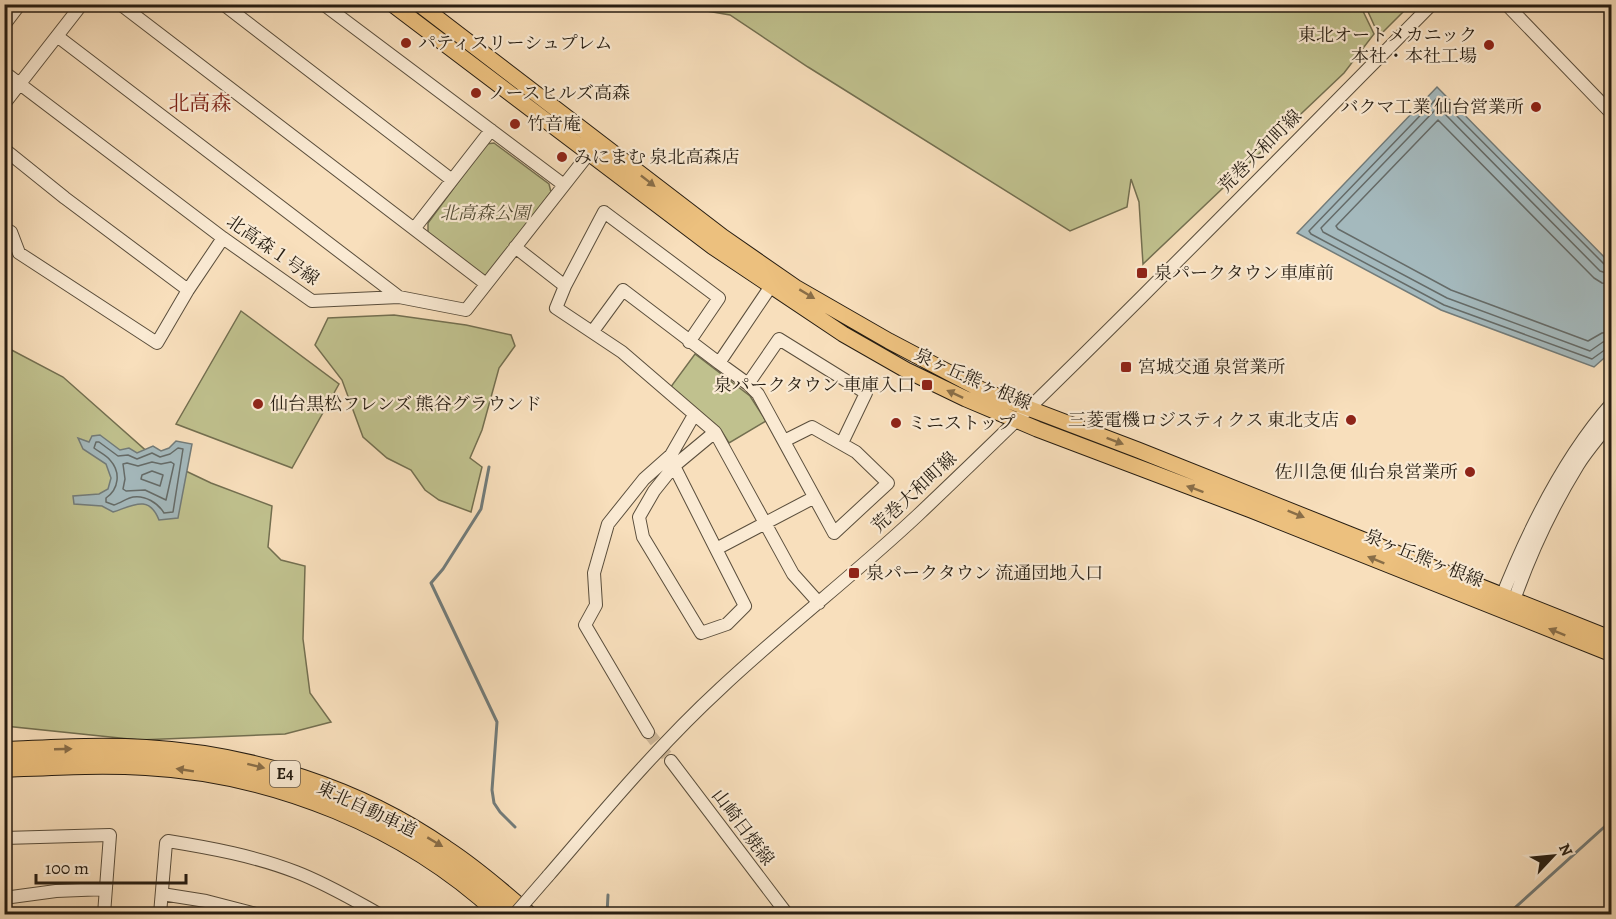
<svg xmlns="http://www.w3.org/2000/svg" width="1616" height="919" font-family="Alegreya,'Noto Serif JP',serif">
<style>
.green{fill:#c0c18e;stroke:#736f50;stroke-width:1.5}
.water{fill:#a4b9bd;stroke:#727b79;stroke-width:1.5}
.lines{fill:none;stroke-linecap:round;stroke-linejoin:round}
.shore{stroke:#656b68;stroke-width:1.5}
.stream{stroke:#727b79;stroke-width:3}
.minor-tunnel{stroke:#ceb89a;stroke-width:12;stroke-dasharray:12 6;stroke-linecap:butt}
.minor-casing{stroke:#5a4e3c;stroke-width:14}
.major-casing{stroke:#261d12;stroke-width:17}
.highway-casing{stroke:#261d12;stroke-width:20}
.minor{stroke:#faead3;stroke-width:12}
.major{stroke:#ecc07e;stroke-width:15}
.highway{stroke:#ecc07e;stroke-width:18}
.minor-bridge-casing{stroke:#5a4e3c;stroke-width:14;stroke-linecap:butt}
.minor-bridge{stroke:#faead3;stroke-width:12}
.oneway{fill:#896e48}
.poi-dot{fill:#8f2418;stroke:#faead3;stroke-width:2}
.labels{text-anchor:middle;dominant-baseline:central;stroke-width:4.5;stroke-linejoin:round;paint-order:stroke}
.shield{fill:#faead3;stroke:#665a4c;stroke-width:1.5}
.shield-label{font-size:16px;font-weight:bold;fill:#261d12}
.poi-label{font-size:18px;fill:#261d12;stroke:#faead3;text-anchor:start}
.street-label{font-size:18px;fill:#261d12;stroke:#faead3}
.park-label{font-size:18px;font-style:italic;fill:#544e37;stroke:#faead3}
.quarter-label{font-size:21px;fill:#7a1f14;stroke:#faead3}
</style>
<rect width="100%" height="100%" fill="#f8dfbc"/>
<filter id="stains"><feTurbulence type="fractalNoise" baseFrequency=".00333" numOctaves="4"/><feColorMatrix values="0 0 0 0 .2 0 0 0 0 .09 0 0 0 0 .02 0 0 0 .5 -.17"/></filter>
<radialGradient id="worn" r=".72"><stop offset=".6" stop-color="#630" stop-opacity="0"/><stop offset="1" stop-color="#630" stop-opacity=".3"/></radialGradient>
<!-- green -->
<path class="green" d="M1360 5 1374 34 1344 73 1143 264 1139 202 1131 179 1127 207 1070 231 808 67 730 15 672 5Z
M1365 5H1410L1379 36Z
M494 143 549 184 551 192 490 274 481 276 428 235V223L486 144Z
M241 311 339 384 292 468 176 424Z
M394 315 466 325 511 335 515 346 499 368 482 430 470 458 482 467 471 512 439 500 425 490 411 470 387 458 363 437 342 380 315 345 328 318Z
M4 346 63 377 150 454 211 483 272 506 268 547 281 560 305 566 303 639 310 693 331 722 285 734 139 740 5 726Z
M695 354 750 396 766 421 729 443 721 430 670 388Z"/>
<!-- water -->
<path class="water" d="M1437 87 1611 264V352L1594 367 1441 310 1297 233Z
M100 435 120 450 129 448 137 453 153 446 161 451 169 448 176 441 192 444 178 518 159 520C149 494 132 506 113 512L102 506 74 504 73 496 99 494 108 489 111 478 106 464 83 449 78 438 89 442 92 436Z"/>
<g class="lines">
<!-- shore -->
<path class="shore" d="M1612 267 1605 265 1438 97 1309 231 1311 234 1444 305 1592 359 1606 349 1612 348
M1612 275 1600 271 1438 107 1321 228 1323 232 1447 298 1590 351 1603 342 1612 341
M1612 284 1602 283 1594 278 1438 120 1336 226 1338 229 1451 290 1588 341 1602 333 1612 332
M96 442H99L118 456 128 455 137 459 152 453 160 457 170 454 178 448 183 449 173 512 164 513C158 503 145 495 133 497 127 498 121 503 114 505L106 502V498C119 489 121 472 110 460 106 455 99 452 94 448Z
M152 462 161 464 171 462 174 464 166 500 145 490 126 491 123 489 125 479 123 464 127 463 138 466Z
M152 471 163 475 160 486 141 479 142 475Z"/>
<!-- stream -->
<path class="stream" d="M489 467 481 509 443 569 431 583 497 722 492 790 494 803 500 812 515 827
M607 914 608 895
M1508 914 1612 820"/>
<!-- minor-tunnel -->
<path class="minor-tunnel" d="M648 732 671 761"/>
<defs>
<path id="minor" d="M120 4 486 284
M223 4 452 180
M323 4 564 185
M1506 4 1612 114
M4 25 20 4
M57 36 399 297
M4 72 223 238 312 301 399 297 466 310 594 147
M4 104 82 4
M4 149 65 198 188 290
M4 228 11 232 19 253 157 343 188 290 223 238
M414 229 491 130
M515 247 565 286 556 308 622 352 715 432 674 466 654 491 639 517 643 537 701 633 727 624 745 606 716 549 813 498
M565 286 604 212 719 298 689 342
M593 331 623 290 719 363 771 286
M719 363 748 384
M715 432 793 574 819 603
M784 441 812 427 856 452 888 483 834 533 758 394 748 384 779 339 866 393 842 443
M674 466 716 549
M1500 601C1526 535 1564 457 1612 403
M1512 606C1529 556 1551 509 1578 465 1588 449 1601 435 1612 420
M648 732 585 625 596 605 594 573 608 524 644 479 671 455 694 415
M671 761 787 914
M4 838 110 835 104 914
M548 876C604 811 658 746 721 688 785 628 854 575 918 515 1093 349 1262 176 1432 4
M162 894 206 901 256 914
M4 898 56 891 106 889
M160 914 166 843 168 841C211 848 255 856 296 872 325 883 352 899 379 914"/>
<path id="major" d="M392 4 713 247 843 334 906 370 966 399 1037 429 1251 510 1612 654
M419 4 723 237 795 287 889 341 980 389 1004 399 1138 450 1612 639"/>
<path id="highway" d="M4 751C51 749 99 746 146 749 251 755 359 789 445 849 474 868 501 891 527 914
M4 768C51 766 99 763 146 766 275 773 406 826 500 914"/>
</defs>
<!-- minor casing -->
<use href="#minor" class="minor-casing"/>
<!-- major casing -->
<use href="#major" class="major-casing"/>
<!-- highway casing -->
<use href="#highway" class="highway-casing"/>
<!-- minor -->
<use href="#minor" class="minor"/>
<!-- major -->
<use href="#major" class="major"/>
<!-- highway -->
<use href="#highway" class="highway"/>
<defs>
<path id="minor-bridge" d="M515 914 548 876"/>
</defs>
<!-- minor-bridge casing -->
<use href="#minor-bridge" class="minor-bridge-casing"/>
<!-- minor-bridge -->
<use href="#minor-bridge" class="minor-bridge"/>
</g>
<!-- one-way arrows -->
<defs><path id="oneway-solid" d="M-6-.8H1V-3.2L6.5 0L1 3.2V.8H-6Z" transform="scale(1.5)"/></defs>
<g class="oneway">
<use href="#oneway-solid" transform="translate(648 181) rotate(38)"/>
<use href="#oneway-solid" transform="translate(807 294) rotate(31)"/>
<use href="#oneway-solid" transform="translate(955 394) rotate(-155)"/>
<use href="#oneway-solid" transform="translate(1115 441) rotate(21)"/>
<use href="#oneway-solid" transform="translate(1195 489) rotate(-160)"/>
<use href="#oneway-solid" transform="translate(1296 514) rotate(22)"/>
<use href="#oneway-solid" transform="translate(1376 560) rotate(-158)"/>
<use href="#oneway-solid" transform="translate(1557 632) rotate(-158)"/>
<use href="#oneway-solid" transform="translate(63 749) rotate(-2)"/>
<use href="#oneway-solid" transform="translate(256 766) rotate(14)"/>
<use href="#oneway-solid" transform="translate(185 770) rotate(-171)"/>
<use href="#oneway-solid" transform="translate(435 842) rotate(31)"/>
</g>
<!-- markers -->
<g class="poi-dot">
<circle cx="406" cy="43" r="6"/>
<circle cx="1489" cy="45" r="6"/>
<circle cx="476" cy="93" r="6"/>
<circle cx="1536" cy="107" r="6"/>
<circle cx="515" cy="124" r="6"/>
<circle cx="562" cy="157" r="6"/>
<rect x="1136" y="267" width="12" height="12" rx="3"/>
<rect x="1120" y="361" width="12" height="12" rx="3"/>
<rect x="921" y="379" width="12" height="12" rx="3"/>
<circle cx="258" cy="404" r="6"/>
<circle cx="1351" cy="420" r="6"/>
<circle cx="896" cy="423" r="6"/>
<circle cx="1470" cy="472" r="6"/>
<rect x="848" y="567" width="12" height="12" rx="3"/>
</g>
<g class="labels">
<!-- shield labels -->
<rect class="shield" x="270" y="761" width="30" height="26" rx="4.5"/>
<g class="shield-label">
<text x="285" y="774">E4</text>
</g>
<!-- poi labels -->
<g class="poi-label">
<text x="1477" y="35" text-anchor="end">東北オートメカニック<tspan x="1477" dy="21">本社・本社工場</tspan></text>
<text x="418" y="43">パティスリーシュプレム</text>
<text x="488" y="93">ノースヒルズ高森</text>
<text x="1524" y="107" text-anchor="end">バクマ工業 仙台営業所</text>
<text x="527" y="124">竹音庵</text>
<text x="574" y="157">みにまむ 泉北高森店</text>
<text x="1154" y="273">泉パークタウン車庫前</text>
<text x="1138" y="367">宮城交通 泉営業所</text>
<text x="915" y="385" text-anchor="end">泉パークタウン 車庫入口</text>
<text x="270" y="404">仙台黒松フレンズ 熊谷グラウンド</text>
<text x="1339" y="420" text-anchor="end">三菱電機ロジスティクス 東北支店</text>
<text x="908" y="423">ミニストップ</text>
<text x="1458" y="472" text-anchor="end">佐川急便 仙台泉営業所</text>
<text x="866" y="573">泉パークタウン 流通団地入口</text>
</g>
<!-- street labels -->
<g class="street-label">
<text transform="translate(1260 151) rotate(-45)">荒巻大和町線</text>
<text transform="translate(273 250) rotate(35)">北高森１号線</text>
<text transform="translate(973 379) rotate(24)">泉ヶ丘熊ヶ根線</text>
<text transform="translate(914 492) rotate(-43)">荒巻大和町線</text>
<text transform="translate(1424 558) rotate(22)">泉ヶ丘熊ヶ根線</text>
<text transform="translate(367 809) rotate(25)">東北自動車道</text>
<text transform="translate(743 827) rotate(53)">山崎日焼線</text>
</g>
<!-- park labels -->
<g class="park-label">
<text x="485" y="213">北高森公園</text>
</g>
<!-- quarter labels -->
<g class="quarter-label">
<text x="200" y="103">北高森</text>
</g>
</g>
<!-- margin -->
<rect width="1616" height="919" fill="none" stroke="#f8dfbc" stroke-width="24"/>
<rect x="6" y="6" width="1604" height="907" fill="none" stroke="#261d12" stroke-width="3"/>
<rect x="12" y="12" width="1592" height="895" fill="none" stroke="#261d12" stroke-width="1.5"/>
<!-- north arrow -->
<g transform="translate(1553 856) rotate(64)" stroke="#faead3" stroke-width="4.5" paint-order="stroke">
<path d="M0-4.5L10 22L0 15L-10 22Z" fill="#261d12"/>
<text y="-9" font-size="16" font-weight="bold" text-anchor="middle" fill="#261d12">N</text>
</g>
<!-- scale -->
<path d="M36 874v9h150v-9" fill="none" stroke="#261d12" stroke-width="3"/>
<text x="45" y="874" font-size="18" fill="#261d12" stroke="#faead3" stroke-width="4.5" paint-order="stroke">100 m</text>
<rect width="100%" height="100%" filter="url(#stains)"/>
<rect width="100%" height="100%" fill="url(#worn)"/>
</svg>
